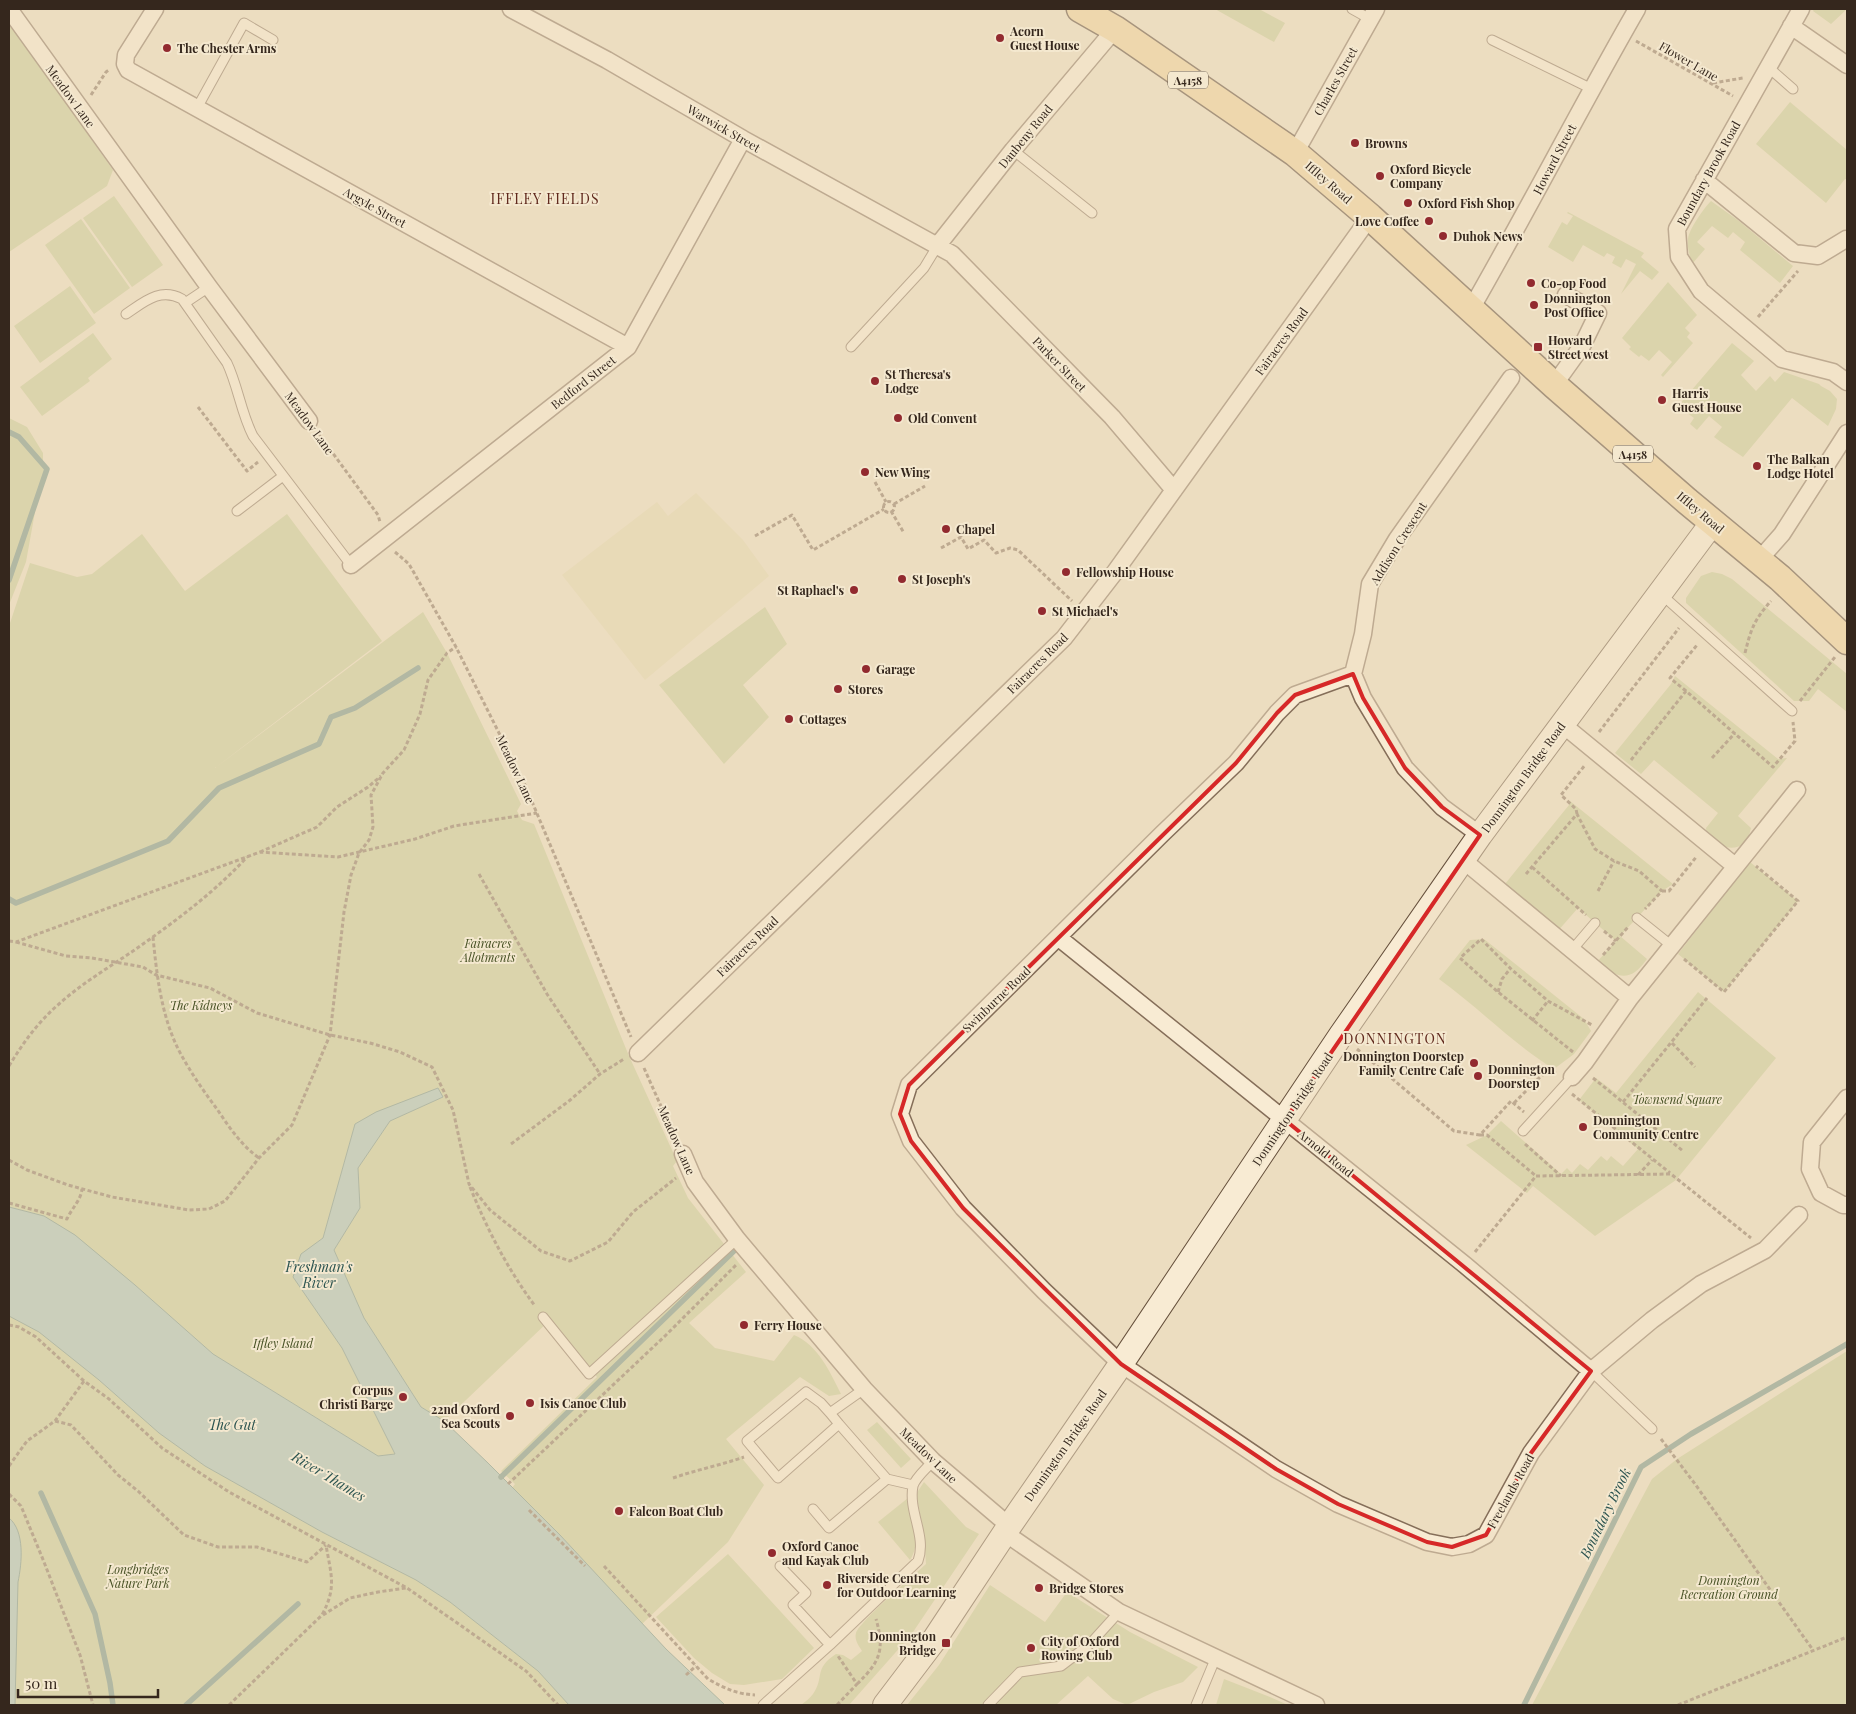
<svg xmlns="http://www.w3.org/2000/svg" width="1856" height="1714" font-family="'Playfair Display',serif">
<style>
.farmland{fill:#e2d7ae}
.green{fill:#c6ca95}
.water{fill:#a3bfb5;stroke:#6b8c82}
.lines{fill:none;stroke-linecap:round;stroke-linejoin:round}
.stream{stroke:#6b8c82;stroke-width:5.5}
.lane-casing{stroke:#856e59;stroke-width:11}
.street-casing{stroke:#856e59;stroke-width:19}
.secondary-casing{stroke:#66503c;stroke-width:26}
.primary-casing{stroke:#523d2d;stroke-width:29}
.path{stroke:#856e59;stroke-width:3;stroke-dasharray:4 2.5;stroke-linecap:butt}
.lane{stroke:#f8ebd3;stroke-width:9}
.street{stroke:#f8ebd3;stroke-width:16}
.secondary{stroke:#f8ebd3;stroke-width:24}
.primary{stroke:#efd198;stroke-width:26}
.marked{fill:none;stroke:#d62828;stroke-width:4;stroke-linejoin:round}
.poi-dot{fill:#922a2f;stroke:#f4e8cf;stroke-width:2}
.labels{text-anchor:middle;dominant-baseline:central;stroke-width:4;stroke-linejoin:round;paint-order:stroke}
.shield{fill:#f4e8cf;stroke:#6e6152;stroke-width:1}
.shield-label{font-size:11px;font-weight:bold;fill:#35271d}
.poi-label{font-size:12px;font-weight:bold;fill:#35271d;stroke:#f4e8cf;text-anchor:start}
.street-label{font-size:12px;fill:#35271d;stroke:#f4e8cf}
.park-label{font-size:12px;font-style:italic;fill:#475124;stroke:#f4e8cf}
.neighbourhood-label{font-size:14px;letter-spacing:1px;fill:#60291d;stroke:#f4e8cf}
.water-label{font-size:14px;font-style:italic;fill:#2c5450;stroke:#f4e8cf}
</style>
<rect width="100%" height="100%" fill="#ecddc0"/>
<!-- farmland -->
<path class="farmland" d="M696 493 743 540 769 576 645 680 562 575 657 502 668 516Z"/>
<!-- green -->
<path class="green" d="M1215 9H1259L1285 23 1274 42Z
M1814 9H1847L1831 24 1813 11Z
M9 22 113 170 107 186 9 252Z
M1790 102 1847 150V179H1845L1826 203 1756 144Z
M114 196 163 265 132 287 83 218Z
M1711 201 1739 221 1793 266 1780 283 1740 250 1745 242 1733 232 1728 238 1712 226 1697 242 1705 249 1692 264C1690 256 1687 248 1688 239 1689 229 1704 208 1711 201Z
M1568 212 1644 253 1641 257 1659 272 1652 280 1640 271 1621 294 1636 264 1626 259 1621 268 1612 263 1615 257 1607 253 1604 257 1583 245 1573 262 1548 247 1562 222 1567 225 1573 216 1567 213Z
M81 219 130 288 94 314 45 245Z
M1668 282 1697 315 1685 328 1690 333 1687 337 1693 343 1663 377 1661 375 1672 362 1659 350 1649 361 1641 355 1639 357 1629 349 1631 347 1622 338Z
M70 286 96 323 40 363 14 326Z
M93 333 112 359 88 378 90 381 42 416 20 387Z
M1732 343 1754 361 1741 375 1756 391 1770 376 1775 382 1784 372 1819 384 1821 386 1830 391 1837 399 1836 409 1828 426 1792 398 1743 457C1733 450 1723 444 1714 437L1722 427 1709 416 1697 430 1690 424 1694 418 1678 406Z
M9 418 27 427 43 453V467L45 469 40 484 26 562 9 605Z
M287 514 382 641 215 768 423 612 447 653 521 804 517 811 522 820 534 824 629 1056 677 1161 673 1166 688 1198 746 1272 689 1323 715 1348 774 1361 794 1335C818 1345 830 1372 841 1394L829 1396 800 1377 726 1439 764 1485 728 1542 642 1624 560 1535 512 1488 515 1484 501 1471 597 1377 550 1320 444 1421 421 1407 364 1318 334 1250 360 1208 358 1168 390 1121 443 1097 438 1088 355 1124 323 1238 316 1243 293 1277 342 1348 395 1454 378 1456 213 1354 135 1285 44 1216 9 1207V626L30 563 77 577 92 574 142 534 185 591Z
M1712 572 1722 574 1732 579 1847 674V712L1818 689 1809 701H1794L1686 603V598L1701 576Z
M765 607 787 644 743 685 769 717 724 764 659 685Z
M1675 676 1778 759 1787 758 1738 816 1751 828 1747 843C1730 852 1723 847 1707 837L1706 828 1718 813 1654 760 1641 774 1615 753 1671 684Z
M1570 801 1673 884 1662 891 1620 936 1647 959C1629 984 1619 977 1595 964L1616 941 1578 908 1557 932 1505 884 1569 805Z
M1750 862 1798 901 1724 992 1678 954Z
M1484 939 1584 1019 1591 1031 1574 1054 1554 1069C1513 1044 1478 1007 1439 979L1470 940Z
M1698 992 1776 1058 1676 1180 1595 1236 1533 1186 1527 1193 1466 1145 1487 1135 1501 1121 1561 1174 1567 1168 1572 1173 1580 1164 1588 1170 1601 1156 1607 1161 1611 1156 1623 1166 1638 1149 1579 1100 1596 1078 1616 1093Z
M9 1316 39 1332 99 1380 159 1433 205 1466 322 1532 416 1580 450 1602 538 1671 569 1705H9Z
M1847 1351V1705H1532L1652 1479 1677 1459Z
M877 1422 911 1459 901 1468 867 1430Z
M924 1482 966 1527 979 1534 911 1635 849 1705H801C805 1702 810 1698 813 1694 825 1677 813 1669 836 1654L843 1655 851 1660 862 1651C859 1646 854 1640 856 1633 861 1620 912 1577 926 1564L924 1533 916 1494Z
M908 1498C913 1518 922 1541 910 1560L878 1522Z
M728 1554 814 1648 782 1679 744 1685 730 1684 712 1673 694 1658 656 1617Z
M990 1585 1045 1622 1067 1592 1130 1632 1198 1667 1183 1682 1154 1692 1127 1705 1113 1699 1088 1676 1056 1705H907L939 1665Z
M1224 1679 1270 1697 1288 1705H1216Z"/>
<!-- water -->
<path class="water" d="M438 1088 443 1097 390 1121 358 1168 360 1208 334 1250 364 1318 421 1407 444 1421 488 1463 560 1535 666 1649 725 1705H569L538 1671 450 1602 416 1580 322 1532 205 1466 159 1433 99 1380 39 1332 9 1316V1207L44 1216 75 1235 135 1285 213 1354 378 1456 395 1454 342 1348 293 1277 301 1254 323 1238 355 1124 376 1112Z
M9 1518C25 1531 22 1563 18 1582L15 1705H9Z"/>
<g class="lines">
<!-- stream -->
<path class="stream" d="M9 432 19 437 47 469 9 580
M9 899 16 903 168 841 219 788 319 744 331 717 355 708 418 668
M501 1477 735 1250
M41 1493 95 1614 110 1683 113 1705
M186 1705 298 1604
M1524 1705 1641 1467 1691 1434 1847 1344"/>
<defs>
<path id="lane" d="M1352 9 1370 19
M1492 40 1592 89
M1768 67 1793 89
M197 108 244 23 273 40
M1013 150 1092 213
M185 303 209 287
M126 314C144 302 160 287 182 299L227 363C238 386 241 413 253 436L351 565
M851 347 924 268 938 245
M237 511 283 476
M1662 595 1792 711
M1637 918 1672 946
M1572 950 1595 923
M1523 1131 1572 1077
M543 1317 589 1374 737 1239
M1591 1371 1652 1429
M830 1413 821 1403 806 1392 747 1441 778 1478 839 1424 830 1413 864 1389
M839 1424 887 1479
M813 1509 829 1528 887 1479 913 1485
M780 1566 806 1593 793 1605 830 1645
M763 1705 830 1645 918 1561C927 1536 908 1512 913 1486 915 1478 927 1468 933 1461
M988 1705 1020 1672 1061 1666 1090 1644 1119 1612
M1196 1705 1216 1657"/>
<path id="street" d="M9 9 209 287 309 421
M155 9 126 55 125 64 128 70 628 347
M511 9 607 60 743 139 952 254 1112 417 1174 490
M1801 9 1677 229 1679 257 1701 291 1782 359 1833 372 1847 382
M1791 26 1847 65
M1295 153 1376 9
M1704 180 1794 253 1818 256 1846 239
M938 245 1013 150 1115 29
M1471 309C1528 210 1580 108 1637 9
M1554 385 1582 346 1598 313 1566 295
M1759 560 1782 534 1847 433
M351 565 628 347 743 139
M1353 674 1295 695 1277 713 1236 763 1162 834 909 1085 900 1114 911 1141 963 1208 1044 1291 1121 1364 1276 1469 1338 1504 1427 1542 1452 1547 1469 1544 1486 1535 1531 1453 1591 1371 1652 1320 1701 1284 1765 1250 1799 1215
M1562 724 1735 866
M1480 835 1442 807 1405 768 1363 698 1353 674 1363 634 1370 584 1397 539 1511 378
M1463 860 1630 998
M1059 938 1465 1265 1591 1371
M638 1053 1064 638 1115 572 1370 217
M1572 1077 1585 1062 1630 998 1797 790
M1847 1098 1812 1142 1810 1169 1821 1193 1843 1205H1847
M683 1154 695 1182 737 1239 864 1389 933 1461 1000 1518 1010 1525
M1005 1533 1119 1612 1316 1705"/>
<path id="secondary" d="M885 1705 932 1643 1010 1525 1121 1364 1341 1035 1480 835 1713 522"/>
<path id="primary" d="M1080 9 1115 29 1295 153 1370 217 1554 385 1687 501 1780 578 1847 641"/>
</defs>
<!-- lane casing -->
<use href="#lane" class="lane-casing"/>
<!-- street casing -->
<use href="#street" class="street-casing"/>
<!-- secondary casing -->
<use href="#secondary" class="secondary-casing"/>
<!-- primary casing -->
<use href="#primary" class="primary-casing"/>
<!-- path -->
<path class="path" d="M1636 41 1733 96
M1713 83 1743 78
M91 95 106 72 109 70
M1758 317 1798 271
M198 407 247 471 258 462
M318 433 378 515 380 522
M875 482 886 502
M883.5 507a5.5 5.5 0 1 1 11 0a5.5 5.5 0 1 1-11 0Z
M894 504 925 486
M891 511 904 533
M755 536 792 515 813 550 884 509
M941 548 961 537 968 549 984 540 996 553 1010 548 1018 550 1072 601
M395 552 409 564 456 647 525 785 631 1037
M1745 653C1751 629 1754 620 1771 601
M1686 691 1670 678 1697 645
M1800 701 1835 657
M1599 732 1679 628
M1712 758 1735 733
M1631 760 1686 691 1773 767 1795 741 1793 722
M1577 814 1576 809 1561 795 1585 765
M260 852 317 827 337 807 368 787 381 776
M1532 867 1586 915
M479 874 547 994 600 1074
M1526 874 1577 814 1595 849 1614 861 1639 871 1662 891 1645 909
M1598 891 1614 861
M1662 891H1669L1697 856
M1604 931 1616 941
M153 937C157 978 162 1022 183 1058 193 1076 205 1093 217 1109 229 1127 241 1145 259 1158
M9 941 16 942 260 852 338 857 415 839 454 826 537 813
M16 942 66 956 92 958 143 967 156 975 210 988 257 1013 330 1035 370 1043 400 1052 432 1067 453 1110 469 1184 490 1210 541 1251 570 1261 608 1242 633 1212 676 1178
M1603 955 1629 926
M1684 959 1724 992 1798 901 1756 866
M1498 992 1502 979 1510 969
M1532 1021 1548 1001
M1672 1043 1695 1067
M1357 1049 1454 1131 1480 1135 1511 1101 1524 1112
M1573 1052 1498 992 1460 958 1481 939 1511 969 1548 1001 1592 1025
M9 1066C23 1043 38 1022 59 1004 81 984 108 968 133 951 173 923 214 893 247 857
M644 1068 676 1140
M1593 1078 1683 1151
M1572 1094 1670 1173
M1623 1102 1707 998
M1514 1103 1542 1075 1556 1071
M1480 1135H1487L1536 1176
M511 1144 569 1101 600 1074 624 1059
M1525 1144 1561 1176
M9 1160 27 1170 68 1185 112 1197 189 1210 209 1209 225 1201 259 1158 292 1125 330 1035 344 912 351 875 359 853 369 840 373 827 371 795 383 773 404 750 420 714 428 680 447 653 456 647
M1638 1175 1652 1160
M470 1187C488 1231 507 1268 535 1306
M9 1203 67 1219C72 1208 81 1200 82 1189
M1475 1252 1536 1176 1671 1174 1751 1238
M9 1325 19 1327 36 1337 84 1381 109 1399 162 1448 229 1492 407 1588 526 1671 558 1705
M55 1421 71 1425 118 1475 138 1491 184 1535 218 1547H257L307 1562 326 1545
M1661 1439 1695 1484 1813 1650
M9 1466 27 1441 55 1421 84 1381
M673 1478C696 1470 721 1465 744 1457
M508 1484 666 1335 737 1264
M9 1494 21 1506 44 1562 80 1655 93 1705
M529 1510 585 1566
M604 1566 708 1679C724 1688 736 1694 755 1695
M323 1615 350 1598 378 1592 406 1588
M686 1675 696 1666
M857 1684C880 1662 885 1650 876 1619
M229 1705 322 1615C337 1587 331 1575 326 1545
M837 1705 857 1684 838 1656
M1678 1705 1847 1637"/>
<!-- lane -->
<use href="#lane" class="lane"/>
<!-- street -->
<use href="#street" class="street"/>
<!-- secondary -->
<use href="#secondary" class="secondary"/>
<!-- primary -->
<use href="#primary" class="primary"/>
</g>
<!-- marked area -->
<path d="M0 0H1856V1714H0ZM1353 674 1363 698 1405 768 1442 807 1480 835 1285 1120 1591 1371 1531 1453 1486 1535 1452 1547 1427 1542 1338 1504 1276 1469 1121 1364 963 1208 911 1141 900 1114 909 1085 1236 763 1277 713 1295 695Z" fill="#ecddc0" fill-opacity=".55" fill-rule="evenodd"/>
<path class="marked" d="M1353 674 1363 698 1405 768 1442 807 1480 835 1285 1120 1591 1371 1531 1453 1486 1535 1452 1547 1427 1542 1338 1504 1276 1469 1121 1364 963 1208 911 1141 900 1114 909 1085 1236 763 1277 713 1295 695Z"/>
<!-- markers -->
<g class="poi-dot">
<circle cx="1000" cy="38" r="5"/>
<circle cx="167" cy="48" r="5"/>
<circle cx="1355" cy="143" r="5"/>
<circle cx="1380" cy="176" r="5"/>
<circle cx="1408" cy="203" r="5"/>
<circle cx="1429" cy="221" r="5"/>
<circle cx="1443" cy="236" r="5"/>
<circle cx="1531" cy="283" r="5"/>
<circle cx="1534" cy="305" r="5"/>
<rect x="1533" y="342" width="10" height="10" rx="2.5"/>
<circle cx="875" cy="381" r="5"/>
<circle cx="1662" cy="400" r="5"/>
<circle cx="898" cy="418" r="5"/>
<circle cx="1757" cy="466" r="5"/>
<circle cx="865" cy="472" r="5"/>
<circle cx="946" cy="529" r="5"/>
<circle cx="1066" cy="572" r="5"/>
<circle cx="902" cy="579" r="5"/>
<circle cx="854" cy="590" r="5"/>
<circle cx="1042" cy="611" r="5"/>
<circle cx="866" cy="669" r="5"/>
<circle cx="838" cy="689" r="5"/>
<circle cx="789" cy="719" r="5"/>
<circle cx="1474" cy="1063" r="5"/>
<circle cx="1478" cy="1076" r="5"/>
<circle cx="1583" cy="1127" r="5"/>
<circle cx="744" cy="1325" r="5"/>
<circle cx="403" cy="1397" r="5"/>
<circle cx="530" cy="1403" r="5"/>
<circle cx="510" cy="1416" r="5"/>
<circle cx="619" cy="1511" r="5"/>
<circle cx="772" cy="1553" r="5"/>
<circle cx="827" cy="1585" r="5"/>
<circle cx="1039" cy="1588" r="5"/>
<rect x="941" y="1638" width="10" height="10" rx="2.5"/>
<circle cx="1031" cy="1648" r="5"/>
</g>
<g class="labels">
<!-- shield labels -->
<g class="shield">
<rect x="1168" y="71.5" width="40" height="17" rx="4"/>
<rect x="1613" y="445.5" width="40" height="17" rx="4"/>
</g>
<g class="shield-label">
<text x="1188" y="80">A4158</text>
<text x="1633" y="454">A4158</text>
</g>
<!-- poi labels -->
<g class="poi-label">
<text x="1010" y="31">Acorn<tspan x="1010" dy="14">Guest House</tspan></text>
<text x="177" y="48">The Chester Arms</text>
<text x="1365" y="143">Browns</text>
<text x="1390" y="169">Oxford Bicycle<tspan x="1390" dy="14">Company</tspan></text>
<text x="1418" y="203">Oxford Fish Shop</text>
<text x="1419" y="221" text-anchor="end">Love Coffee</text>
<text x="1453" y="236">Duhok News</text>
<text x="1541" y="283">Co-op Food</text>
<text x="1544" y="298">Donnington<tspan x="1544" dy="14">Post Office</tspan></text>
<text x="1548" y="340">Howard<tspan x="1548" dy="14">Street west</tspan></text>
<text x="885" y="374">St Theresa's<tspan x="885" dy="14">Lodge</tspan></text>
<text x="1672" y="393">Harris<tspan x="1672" dy="14">Guest House</tspan></text>
<text x="908" y="418">Old Convent</text>
<text x="1767" y="459">The Balkan<tspan x="1767" dy="14">Lodge Hotel</tspan></text>
<text x="875" y="472">New Wing</text>
<text x="956" y="529">Chapel</text>
<text x="1076" y="572">Fellowship House</text>
<text x="912" y="579">St Joseph's</text>
<text x="844" y="590" text-anchor="end">St Raphael's</text>
<text x="1052" y="611">St Michael's</text>
<text x="876" y="669">Garage</text>
<text x="848" y="689">Stores</text>
<text x="799" y="719">Cottages</text>
<text x="1464" y="1056" text-anchor="end">Donnington Doorstep<tspan x="1464" dy="14">Family Centre Cafe</tspan></text>
<text x="1488" y="1069">Donnington<tspan x="1488" dy="14">Doorstep</tspan></text>
<text x="1593" y="1120">Donnington<tspan x="1593" dy="14">Community Centre</tspan></text>
<text x="754" y="1325">Ferry House</text>
<text x="393" y="1390" text-anchor="end">Corpus<tspan x="393" dy="14">Christi Barge</tspan></text>
<text x="540" y="1403">Isis Canoe Club</text>
<text x="500" y="1409" text-anchor="end">22nd Oxford<tspan x="500" dy="14">Sea Scouts</tspan></text>
<text x="629" y="1511">Falcon Boat Club</text>
<text x="782" y="1546">Oxford Canoe<tspan x="782" dy="14">and Kayak Club</tspan></text>
<text x="837" y="1578">Riverside Centre<tspan x="837" dy="14">for Outdoor Learning</tspan></text>
<text x="1049" y="1588">Bridge Stores</text>
<text x="936" y="1636" text-anchor="end">Donnington<tspan x="936" dy="14">Bridge</tspan></text>
<text x="1041" y="1641">City of Oxford<tspan x="1041" dy="14">Rowing Club</tspan></text>
</g>
<!-- street labels -->
<g class="street-label">
<text transform="translate(1689 61) rotate(30)">Flower Lane</text>
<text transform="translate(1335 81) rotate(-61)">Charles Street</text>
<text transform="translate(71 96) rotate(54)">Meadow Lane</text>
<text transform="translate(724 128) rotate(30)">Warwick Street</text>
<text transform="translate(1025 136) rotate(-51)">Daubeny Road</text>
<text transform="translate(1554 159) rotate(-62)">Howard Street</text>
<text transform="translate(1708 173) rotate(-61)">Boundary Brook Road</text>
<text transform="translate(1329 182) rotate(41)">Iffley Road</text>
<text transform="translate(375 207) rotate(29)">Argyle Street</text>
<text transform="translate(1281 341) rotate(-54)">Fairacres Road</text>
<text transform="translate(1060 364) rotate(46)">Parker Street</text>
<text transform="translate(583 382) rotate(-38)">Bedford Street</text>
<text transform="translate(310 423) rotate(54)">Meadow Lane</text>
<text transform="translate(1701 512) rotate(40)">Iffley Road</text>
<text transform="translate(1398 543) rotate(-58)">Addison Crescent</text>
<text transform="translate(1037 663) rotate(-45)">Fairacres Road</text>
<text transform="translate(516 769) rotate(65)">Meadow Lane</text>
<text transform="translate(1523 777) rotate(-54)">Donnington Bridge Road</text>
<text transform="translate(747 946) rotate(-44)">Fairacres Road</text>
<text transform="translate(996 999) rotate(-44)">Swinburne Road</text>
<text transform="translate(1292 1109) rotate(-56)">Donnington Bridge Road</text>
<text transform="translate(677 1140) rotate(66)">Meadow Lane</text>
<text transform="translate(1326 1153) rotate(39)">Arnold Road</text>
<text transform="translate(1065 1445) rotate(-55)">Donnington Bridge Road</text>
<text transform="translate(929 1455) rotate(44)">Meadow Lane</text>
<text transform="translate(1510 1491) rotate(-61)">Freelands Road</text>
</g>
<!-- park labels -->
<g class="park-label">
<text x="488" y="943">Fairacres<tspan x="488" dy="14">Allotments</tspan></text>
<text x="201" y="1005">The Kidneys</text>
<text x="1677" y="1099">Townsend Square</text>
<text x="283" y="1343">Iffley Island</text>
<text x="138" y="1569">Longbridges<tspan x="138" dy="14">Nature Park</tspan></text>
<text x="1729" y="1580">Donnington<tspan x="1729" dy="14">Recreation Ground</tspan></text>
</g>
<!-- neighbourhood labels -->
<g class="neighbourhood-label">
<text x="545" y="198">IFFLEY FIELDS</text>
<text x="1395" y="1038">DONNINGTON</text>
</g>
<!-- water labels -->
<g class="water-label">
<text x="319" y="1266">Freshman's<tspan x="319" dy="16">River</tspan></text>
<text x="232" y="1424">The Gut</text>
<text transform="translate(329 1476) rotate(31)">River Thames</text>
<text transform="translate(1605 1513) rotate(-64)">Boundary Brook</text>
</g>
</g>
<!-- border -->
<rect width="1856" height="1714" fill="none" stroke="#35271d" stroke-width="20"/>
<!-- scale -->
<path d="M18 1689v8h140v-8" fill="none" stroke="#35271d" stroke-width="2.5"/>
<text x="25" y="1689" font-size="15" fill="#35271d" stroke="#f4e8cf" stroke-width="4" paint-order="stroke">50 m</text>
</svg>
